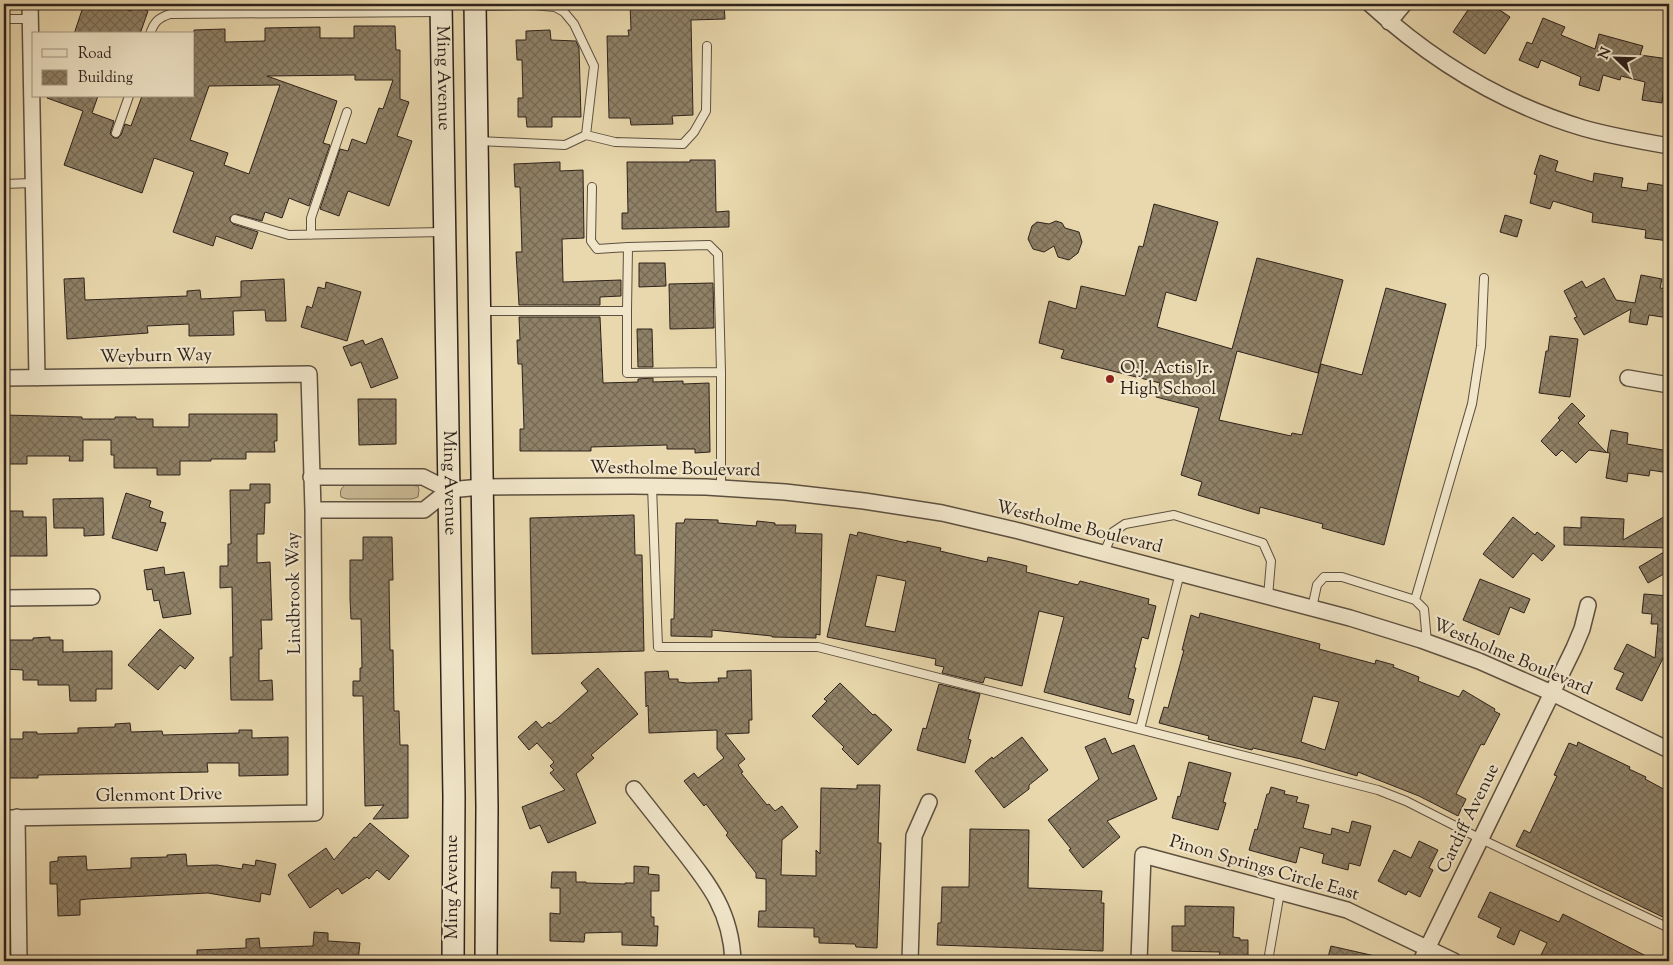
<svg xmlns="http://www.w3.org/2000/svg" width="1673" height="965" font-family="'Sorts Mill Goudy',serif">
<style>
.green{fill:#c9b994;stroke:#7c6e58}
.building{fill:url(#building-cross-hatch);stroke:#2e221c;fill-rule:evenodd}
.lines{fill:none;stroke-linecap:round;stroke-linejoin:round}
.service-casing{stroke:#5d5040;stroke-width:10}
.minor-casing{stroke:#5d5040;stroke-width:18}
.secondary-casing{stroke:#2e221c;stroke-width:24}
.service{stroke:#f1e6ca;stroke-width:8}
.minor{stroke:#f1e6ca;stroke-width:15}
.secondary{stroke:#f1e6ca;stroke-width:21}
.poi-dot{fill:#8f2418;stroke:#f1e6ca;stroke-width:2}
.labels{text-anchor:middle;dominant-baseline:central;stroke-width:4.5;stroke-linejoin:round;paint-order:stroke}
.street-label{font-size:18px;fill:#2e221c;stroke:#f1e6ca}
.poi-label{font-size:18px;fill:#2e221c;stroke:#f1e6ca;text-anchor:start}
</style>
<defs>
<pattern id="building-cross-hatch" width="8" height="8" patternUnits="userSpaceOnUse" patternTransform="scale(1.25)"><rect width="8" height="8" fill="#8f8167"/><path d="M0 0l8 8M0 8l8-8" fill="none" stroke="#756954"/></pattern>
</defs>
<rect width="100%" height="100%" fill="#e9d8ad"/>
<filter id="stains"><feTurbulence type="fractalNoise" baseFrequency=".004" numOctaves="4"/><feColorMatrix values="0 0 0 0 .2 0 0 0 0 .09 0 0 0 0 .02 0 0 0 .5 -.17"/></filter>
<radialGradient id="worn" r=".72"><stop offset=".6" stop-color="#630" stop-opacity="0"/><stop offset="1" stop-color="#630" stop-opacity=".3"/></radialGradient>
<!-- green -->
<path class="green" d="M389 483 418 486 419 490 418 497 412 499H347L341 497C340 492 340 489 345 485Z"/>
<!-- building -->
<path class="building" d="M84 4H112L131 11 133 5 148 11 140 34H74Z
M630 4H724L725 19 691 20 693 115 672 116 673 124 631 125 630 118H609L607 36H629L628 30H631Z
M1472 4H1491L1510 17 1485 54 1453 32Z
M1543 18 1565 27 1561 35 1595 49 1599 34 1643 46 1640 55 1669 59V88L1664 87 1662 103 1642 100 1645 82 1621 76 1620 80 1603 75 1599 91 1579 85 1581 77 1541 60 1538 68 1519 60 1527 42 1532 44Z
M354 26H395L396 50H400V99L409 102 397 136 412 141 389 206 348 191 339 216 320 209 340 149 348 151 352 139 366 144 379 108 383 109 393 80H355V75L267 76 337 101 323 143 330 145 309 206 289 198 282 218 265 212 262 221 236 214 230 217V221L233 224 258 232 252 249 216 236 213 246 173 232 194 172 154 158 142 193 64 165 83 111 47 98 48 96H98L92 113 114 121 110 134 114 138H118L121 135 125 124 131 126 142 96H194V30L225 29V42L265 41V28L320 27V38H354ZM280 85 249 174 224 165 228 153 190 140 209 86Z
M550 30 551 40 576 41 579 48 581 117H552V127H527L526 117H518V98H523L522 60H517L516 40H526V31Z
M1540 155 1558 161 1555 171 1593 182 1594 173 1623 178 1621 187 1647 191 1648 183 1667 186 1665 202 1669 203V241L1645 238 1646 230 1592 222 1593 213 1553 201 1550 209 1530 203 1537 175 1534 174Z
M690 160H715L716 212 729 211V227L622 229V213H628L627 162H690Z
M560 162V171L583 170 584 238 562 239 563 282 621 280V296L600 297V305H519L516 252H522L520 187H515L514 164Z
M1154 204 1218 222 1196 301 1166 292 1157 327 1232 349 1257 258 1343 280 1318 373 1237 351 1219 420 1291 436 1292 433 1302 435 1321 364 1362 375 1386 288 1446 304 1384 545 1322 528 1323 524 1260 507 1259 514 1198 495 1202 482 1181 475 1199 408 1156 397 1160 383 1061 358 1064 350 1039 343 1049 301 1076 309 1081 286 1125 296 1139 246 1143 247Z
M1505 215 1522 220 1517 237 1500 232Z
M1056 221 1062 223 1065 228 1079 232 1082 242 1078 253 1069 260 1058 257 1054 246 1044 252 1033 249 1028 239 1032 226 1037 222 1049 224Z
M639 263H665L666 286 639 287Z
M1641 275 1662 279 1660 288 1669 289V318L1649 315 1647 325 1629 322 1631 309 1584 335 1574 318 1577 317 1564 291 1582 281 1586 288 1604 278 1616 300 1635 303Z
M84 278 85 300 187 296V291L200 290 201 299 241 297V281L284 279 286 321H266L265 310 233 311 234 335 189 336V324L147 326 148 333 67 339 64 279Z
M326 282 361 292 347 341 301 327 307 306 312 308 318 287 325 289Z
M713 283 714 328 670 329 669 284Z
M519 317H600L603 383 638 382V379L653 378V382L683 381V384L709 383 710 452 695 453V449H667V445L591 447V451H520V429H524L522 364H518L517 340H520Z
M637 329H652L653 367H638Z
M1550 336 1578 339 1570 397 1539 393 1546 351H1548Z
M382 338 398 378 371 388 361 362 351 366 343 347 363 340 365 345Z
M358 399H396V444L359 445Z
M1572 403 1585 416 1578 423 1607 453 1611 430 1628 433 1627 444 1669 451V473L1650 470 1649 476 1628 473 1627 482 1606 478 1610 453 1589 450 1576 463 1562 450 1556 456 1541 441 1560 420 1558 418Z
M189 414H277V441H274L275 452H246V459H211V461H180V475H157V468H114V455H111V440H83V461H69L70 456H27V464H4V415L82 417V419H115V417H136V419H153V427H189Z
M250 484H270V503H265L264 534H257V563L270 562 272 620H261L262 649H259V681L272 680 273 700H231L230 657H233L232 587 220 588V566H228V544H231L230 490H250Z
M126 493 151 501 149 507 163 512 160 522 166 523 157 551 112 538Z
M103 498 104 535 84 536V528H54L53 499Z
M4 511H23V517H46L47 556H4Z
M1669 514V548L1564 545V527L1581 528V517L1624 519 1623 540Z
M634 515 635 555H642L644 651 532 654 530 518Z
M1513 517 1535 535 1537 532 1555 546 1542 561 1533 553 1513 578 1483 554Z
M685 519 718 520V523L756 526 757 521 775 523V525H796L795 533 822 534 820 635 816 634V638L772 637V636L712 630V637L671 636V619H674L676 523H684Z
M858 532 907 543V541L941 548 940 551 987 562 988 557 1011 562 1027 566 1026 572 1078 585 1080 581 1149 599 1148 604 1156 606 1148 639 1142 637 1134 668H1136L1128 698 1134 700 1130 715 1044 692 1064 617 1039 611 1022 686 985 677 983 683 942 673 944 667 935 665 936 659 827 637 850 534 857 536ZM877 575 906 581 895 632 865 626Z
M363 537H392L393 580H389L390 650H393L394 711H399L400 745H408V818L373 819 384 805 365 806 363 696H353V681H360V668H362L361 619H351L350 599V560H363Z
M1669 549V571L1648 583 1639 567Z
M164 567 165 575 184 572 191 614 163 618 159 600 154 601 152 589 147 590 144 570Z
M1480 579 1530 599 1524 613 1510 607 1499 635 1463 620Z
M1644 594 1669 596V646L1642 701 1616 689 1624 673 1614 669 1627 644 1655 658 1658 624H1651L1652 614 1642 613Z
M1200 613 1320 644 1319 649 1375 664 1376 660 1394 665 1393 667 1419 677 1418 681 1459 697 1463 690 1495 709 1494 711 1500 714 1484 745 1481 744 1456 794 1466 799 1458 816 1419 796 1358 772 1357 776 1301 759 1253 748 1252 750 1208 739 1209 736 1159 723 1164 707 1168 708 1184 650H1182L1191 615 1199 618ZM1313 696 1339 702 1325 750 1301 742Z
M160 629 194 658 185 669 180 665 158 690 128 665Z
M50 637V640H63V652L112 651V689H96V701H70L69 685H38V680H23V670L4 669V640H33V638Z
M598 668 638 714 591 755 594 758 576 774 596 823 548 843 540 825 530 829 522 807 565 790 550 773 554 770 550 766 554 762 537 743 529 750 518 737 536 721 542 728 549 722 550 724 558 718 588 691 581 683Z
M751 670 752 720H749V733L725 734 745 759 738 765 743 772 741 773 767 805 769 804 775 811 782 806 798 827 782 840 781 875 816 876V850L820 854 821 788 857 789V785H880L878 843H881L877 948 856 947 855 944 819 943V937H814V928L758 927 759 911H766V879L756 878V873L726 835 728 833 706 804 704 806 684 781 694 773 698 778 724 758 717 749V730L649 733 648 705 646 707 645 672 668 671 669 679H678V682L687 683 719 682 718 678H727V671Z
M840 683 873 715 875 714 892 730 858 765 842 749 844 747 812 716 827 701 824 699Z
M939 684 980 694 968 739 971 740 965 763 917 750 923 728 926 729Z
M130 723 131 732 162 731 163 735 239 733V730H252V738L288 737V775L239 776V763H207L208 772 38 775V778H4V739H23V732H37V734L78 733V728L115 727V724Z
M1022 737 1048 770 1029 785V789L1004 808 975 771 992 757 993 759Z
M1105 738 1112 754 1134 745 1157 799 1107 821 1120 837 1083 868 1069 850 1071 849 1048 820 1099 779 1085 747Z
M1578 742 1630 767 1629 769 1646 777 1645 779 1669 792V920L1516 846 1524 830 1530 833 1557 776 1554 775 1569 743 1577 746Z
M1189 762 1231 773 1223 802 1226 803 1218 830 1172 818 1178 796 1180 797Z
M1271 787 1285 791 1284 794 1298 797 1296 802 1309 805 1303 828 1331 835 1332 828 1349 833 1352 821 1371 826 1360 866 1349 863 1348 870 1322 863 1324 854 1300 847 1296 863 1249 850 1255 829 1257 830 1267 794H1269Z
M370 823 409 856 389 880 377 870 369 879 367 877 342 894 338 888 310 908 288 875 326 848 334 860 354 837 356 838Z
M970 829 1029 830 1028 888 1102 891 1101 903H1104L1103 951 937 945 938 923H941L942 887H969Z
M1419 841 1438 850 1429 868 1433 870 1420 897 1408 891 1406 895 1378 881 1394 850 1411 858Z
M186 854 187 866 217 865 242 869 243 864 255 866 256 860 276 864 270 895 261 893 260 902 208 893 87 899 80 900V915L58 916 57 884H50V862L58 861V857L86 856 87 870 131 868V858L167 857V855Z
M634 866 649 867 648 874 659 875V891H651V917H654V926H658L657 946 622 945V932L585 933 584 942 550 941V913L560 914V888H551L552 872H576V882H586V883L625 884V883H634Z
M1490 892 1559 922 1563 914 1656 961H1538L1547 943 1520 930 1514 945 1497 937 1501 928 1478 917Z
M1185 906 1234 907 1233 937 1240 938V940H1248V957L1219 956 1220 952 1172 951V926H1185Z
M314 932 328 933V941L360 943 358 961H197V950L246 948V939L259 938 260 948 313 946Z
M1331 946 1375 956 1374 961H1327Z"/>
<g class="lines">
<defs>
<path id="service" d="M476 6 533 5 555 7 564 12 574 24 594 66 586 135 565 145 479 141
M4 19H31
M150 34C154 22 158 18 170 14L440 12
M116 133 129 96
M586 135 615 142 683 144 694 132 706 111 707 46
M4 184 33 183
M235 219 289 235 443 232
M311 235V218L347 112
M481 311H627V373L721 372 718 254 709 245 628 247 597 249 591 241 592 187
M627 311 628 247
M652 486 658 647H818L1378 790 1406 801 1481 839 1669 928
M721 488V372
M1104 553 1113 532 1125 524 1174 515 1263 543 1271 561 1268 597
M1415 600 1472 404 1481 346 1484 278
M1312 608 1317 585 1324 577H1342L1415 600 1424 609 1427 642
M1140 729 1180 573
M1268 961 1280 892"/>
<path id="minor" d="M30 4 37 378
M1370 4C1431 60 1503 104 1583 128 1611 136 1640 141 1669 146
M1389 22 1404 4
M4 378 309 374 313 510 315 813 4 818
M1628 378 1669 385
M311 477H423L449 490
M313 510H424L449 490 481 487 632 486 706 487 785 492 864 501 942 513 1019 531 1350 618 1421 640 1479 661 1552 693 1669 750
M4 598 92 597
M634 789C649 808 664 827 679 846 709 884 731 911 733 961
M17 817 19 961
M910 961 914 836 929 802
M1139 961 1143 855 1347 910 1454 961
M1421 961 1574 648 1582 629 1588 605"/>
<g id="secondary">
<path id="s1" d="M441 4 454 797 453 961"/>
<path d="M475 4 487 807 486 961"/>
</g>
</defs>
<!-- service casing -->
<use href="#service" class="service-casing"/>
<!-- minor casing -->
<use href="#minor" class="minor-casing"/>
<!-- secondary casing -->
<use href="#secondary" class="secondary-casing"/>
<!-- service -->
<use href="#service" class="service"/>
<!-- minor -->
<use href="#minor" class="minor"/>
<!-- secondary -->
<use href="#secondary" class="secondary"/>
</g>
<!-- markers -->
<circle class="poi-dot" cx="1110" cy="379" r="5"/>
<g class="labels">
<!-- street labels -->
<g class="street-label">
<text stroke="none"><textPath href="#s1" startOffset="74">Ming Avenue</textPath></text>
<text transform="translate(156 357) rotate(-1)">Weyburn Way</text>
<text transform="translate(675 470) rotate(1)">Westholme Boulevard</text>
<text stroke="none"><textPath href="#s1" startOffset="479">Ming Avenue</textPath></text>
<text transform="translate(1079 528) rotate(14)">Westholme Boulevard</text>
<text transform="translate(295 593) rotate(-91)">Lindbrook Way</text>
<text transform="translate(1512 658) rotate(23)">Westholme Boulevard</text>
<text transform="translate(159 796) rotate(-1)">Glenmont Drive</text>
<text transform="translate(1469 819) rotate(-64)">Cardiff Avenue</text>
<text transform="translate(1264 869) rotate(16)">Pinon Springs Circle East</text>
<text transform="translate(453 887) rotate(-90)">Ming Avenue</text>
</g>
<!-- poi labels -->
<g class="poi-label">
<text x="1120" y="369">O.J. Actis Jr.<tspan x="1120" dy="21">High School</tspan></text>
</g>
</g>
<!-- margin -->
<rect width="1673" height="965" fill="none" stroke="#e9d8ad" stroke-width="20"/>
<rect x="5" y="5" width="1663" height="955" fill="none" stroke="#2e221c" stroke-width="2.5"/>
<rect x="10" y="10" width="1653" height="945" fill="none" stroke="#2e221c"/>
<!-- legend -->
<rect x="32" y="32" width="162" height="65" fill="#f1e6ca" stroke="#a39884"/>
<rect x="42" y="49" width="25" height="8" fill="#f1e6ca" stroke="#a39884"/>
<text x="78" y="58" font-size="15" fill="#2e221c">Road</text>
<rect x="42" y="70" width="25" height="15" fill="url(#building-cross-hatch)" stroke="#a39884"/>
<text x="78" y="82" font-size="15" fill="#2e221c">Building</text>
<!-- north arrow -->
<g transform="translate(1616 58) rotate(293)" stroke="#f1e6ca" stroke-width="4" paint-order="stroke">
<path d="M0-4L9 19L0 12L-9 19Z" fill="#2e221c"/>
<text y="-8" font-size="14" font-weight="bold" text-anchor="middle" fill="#2e221c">N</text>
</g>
<rect width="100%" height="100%" filter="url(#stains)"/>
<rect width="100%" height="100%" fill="url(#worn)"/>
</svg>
